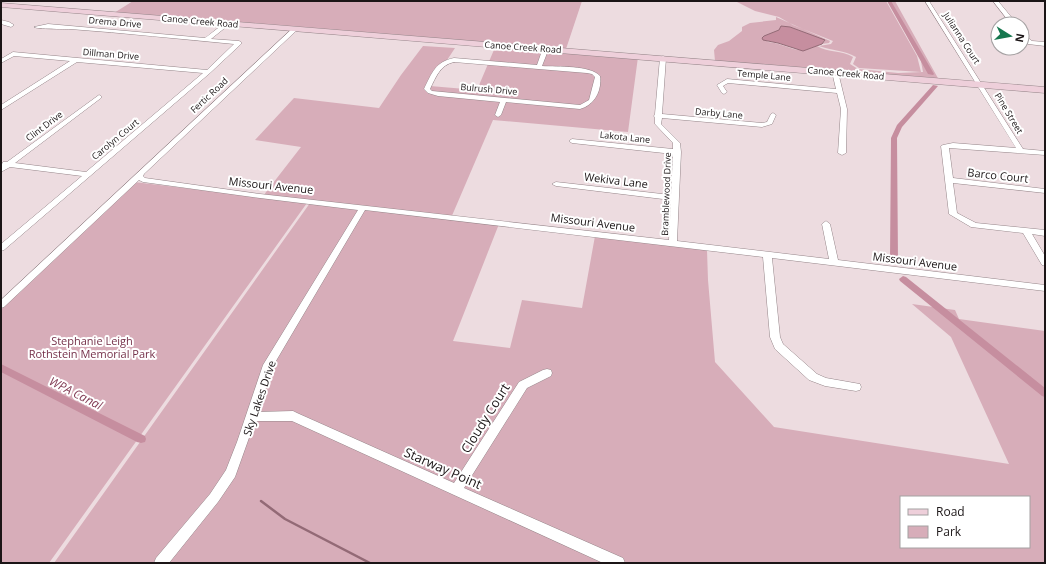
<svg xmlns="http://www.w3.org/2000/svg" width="1046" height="564" font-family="'Open Sans',sans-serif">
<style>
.green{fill:#d7adb9;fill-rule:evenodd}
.water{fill:#c68e9f;stroke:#936a76}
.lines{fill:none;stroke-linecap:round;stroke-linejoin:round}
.stream{stroke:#936a76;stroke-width:2.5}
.canal{fill:#c68e9f;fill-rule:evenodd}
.minor-casing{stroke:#958589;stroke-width:1}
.secondary-casing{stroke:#958589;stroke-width:1}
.minor{fill:#fff;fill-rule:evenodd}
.secondary{fill:#eecfda;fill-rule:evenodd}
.labels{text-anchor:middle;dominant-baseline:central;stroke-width:4;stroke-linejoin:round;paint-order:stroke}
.far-street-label{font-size:9px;fill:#1b1516;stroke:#fff}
.street-label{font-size:11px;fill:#1b1516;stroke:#fff}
.park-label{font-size:11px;fill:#753049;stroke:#fff}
.water-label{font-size:12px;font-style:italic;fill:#813a53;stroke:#fff}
.near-street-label{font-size:13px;fill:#1b1516;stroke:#fff}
</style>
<rect width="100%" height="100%" fill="#eddce0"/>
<!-- green -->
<path class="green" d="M133 1H582L566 49 114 13Z
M735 1H886L917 56 921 72 859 68 853 64 856 57C844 50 832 51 819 46L831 44 833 41 793 25 779 17 755 11Z
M889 1H895L939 80 715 61 714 50 718 45 729 41 742 31V27L750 23 776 20V17L830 41 829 43 822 44 825 41 790 27 764 36 768 42C789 44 795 56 817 46 829 53 841 50 853 57L850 64 858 69 898 73 923 72 920 56Z
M496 45 638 57 628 132 493 120 451 218 499 224 453 341 510 348 522 300 582 308 595 236 707 250 708 280 715 362 774 427 1009 464 951 337 912 304 955 310 959 319 1045 331V563H54L310 203 263 196 301 147 255 140 294 98 379 108 401 75 423 46 455 48 430 86 477 90ZM901 497H1029V547H901Z
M134 182 307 203 49 563H1V306Z"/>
<!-- water -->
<path class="water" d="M781 26 790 27 825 40 822 44 803 51 778 43 763 40 762 38 764 36 779 30Z"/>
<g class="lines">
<!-- stream -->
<path class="stream" d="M261 501 285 519 370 563"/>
<!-- canal -->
<path class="canal" d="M887 1H891L934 74 933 75 928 74Z
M933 85 938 86 902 127 897 138 898 261 894 264 890 261 891 138 897 125Z
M903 276 906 277 1045 388V397L1042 396 900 281 899 279Z
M1 364 145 436 146 439 145 442 141 443 137 442 1 372Z"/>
<defs>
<path id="minor" d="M925 1H929L1023 149 1045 151V155L949 148 953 178 1045 189V193L953 183 957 213 976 223 1045 230V236L1032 234 1045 256V266L1042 265 1023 233 971 227 949 214 941 146 943 145 953 143 1016 148Z
M993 1H998L1017 24H1011Z
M1 20 9 22 14 25 11 27 1 24Z
M226 22 231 23 211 39 239 41 241 42V44L210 73 4 250 1 251V244L82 176 10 167 1 172V166L3 162H7L99 95 101 96V98L15 163 86 172 203 73 77 62 1 110V105L70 61 14 56 1 63V59L13 52 207 70 234 44C180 39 125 33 70 29 64 29 37 29 34 27L48 24 205 38Z
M293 28 298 29 144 174 143 176 145 178 260 194 669 240 671 200 556 186 552 184 556 182 671 195 673 154 572 143 569 141 572 139 673 149V143L655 124V118L654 116 655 114 660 58 663 56 666 58 662 114 762 123 767 122 771 114 773 113 776 115 772 124 762 127 662 118 661 124 680 143 681 152 677 241 829 259 822 224 826 221 830 224 838 260 1045 285V291L772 258 780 337 783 344 817 374 826 378 860 384 861 387 860 390 856 391 825 386 809 380 775 349 770 337 763 257 365 210 273 366 258 412 293 411 297 413 454 483 519 382 543 370 547 369 551 370 552 373 551 376 527 388 464 488 623 558 625 563H603L292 421H255L235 477 218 502 169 563H154L156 558 210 494 226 470 237 442 263 365 358 210 260 198 143 182 139 180 4 307 1 308V300Z
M1022 33 1032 41 1045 42V46L1028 44 1022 38Z
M546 46 549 48 542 66C558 67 590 65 600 76 602 90 595 105 580 109L506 102 501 115 498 117 495 115 500 102 438 96 428 93 424 89C432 73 435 62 454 58L537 65 543 48ZM454 62 587 73 592 74 595 77 589 100 580 105 432 91 430 89C436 77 440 65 454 62Z
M835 70 838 72 847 109 846 153 842 155 838 153 841 109 837 93 728 83 723 86 727 92 724 94 722 93 717 85 727 79 836 89 832 72Z"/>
<path id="secondary" d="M1 3 1045 87V93L1 7Z"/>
</defs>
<!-- minor casing -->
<use href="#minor" class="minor-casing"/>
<!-- secondary casing -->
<use href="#secondary" class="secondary-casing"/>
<!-- minor -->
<use href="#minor" class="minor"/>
<!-- secondary -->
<use href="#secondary" class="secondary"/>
</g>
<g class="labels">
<!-- far-street labels -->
<g class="far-street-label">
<text transform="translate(200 21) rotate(5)">Canoe Creek Road</text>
<text transform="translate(115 22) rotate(5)">Drema Drive</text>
<text transform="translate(962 38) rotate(57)">Julianna Court</text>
<text transform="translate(523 47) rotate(4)">Canoe Creek Road</text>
<text transform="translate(111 54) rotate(5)">Dillman Drive</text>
<text transform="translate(846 73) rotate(5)">Canoe Creek Road</text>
<text transform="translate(764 75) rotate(5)">Temple Lane</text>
<text transform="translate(489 89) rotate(5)">Bulrush Drive</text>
<text transform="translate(209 95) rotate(-43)">Fertic Road</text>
<text transform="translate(719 113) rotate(5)">Darby Lane</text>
<text transform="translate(1009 113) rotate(59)">Pine Street</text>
<text transform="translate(44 126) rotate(-37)">Clint Drive</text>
<text transform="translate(625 137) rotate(6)">Lakota Lane</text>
<text transform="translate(115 139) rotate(-40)">Carolyn Court</text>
<text transform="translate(666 194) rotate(-88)">Bramblewood Drive</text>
</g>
<!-- street labels -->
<g class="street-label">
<text transform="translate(998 175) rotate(6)">Barco Court</text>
<text transform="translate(616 180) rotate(7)">Wekiva Lane</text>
<text transform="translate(271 185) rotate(6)">Missouri Avenue</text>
<text transform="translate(593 222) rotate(7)">Missouri Avenue</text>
<text transform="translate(915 261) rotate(7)">Missouri Avenue</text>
<text transform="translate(259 398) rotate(-71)">Sky Lakes Drive</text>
</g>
<!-- park labels -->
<g class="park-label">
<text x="92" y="340">Stephanie Leigh<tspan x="92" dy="13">Rothstein Memorial Park</tspan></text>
</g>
<!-- water labels -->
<g class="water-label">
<text transform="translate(76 393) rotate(27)">WPA Canal</text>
</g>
<!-- near-street labels -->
<g class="near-street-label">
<text transform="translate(485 418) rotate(-58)">Cloudy Court</text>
<text transform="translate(443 468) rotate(24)">Starway Point</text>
</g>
</g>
<!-- border -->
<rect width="1046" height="564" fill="none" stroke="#1b1516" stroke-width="4"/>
<!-- legend -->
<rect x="900" y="496" width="130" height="52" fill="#ffffff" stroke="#a4a1a2"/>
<rect x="908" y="509" width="20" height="6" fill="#eecfda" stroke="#a4a1a2"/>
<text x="936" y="516" font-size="12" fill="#1b1516">Road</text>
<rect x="908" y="526" width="20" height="12" fill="#d7adb9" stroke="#a4a1a2"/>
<text x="936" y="536" font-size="12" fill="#1b1516">Park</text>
<!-- north arrow -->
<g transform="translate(1010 36) rotate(101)"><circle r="19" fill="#ffffff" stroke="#a4a1a2"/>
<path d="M0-3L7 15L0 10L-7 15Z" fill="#16774e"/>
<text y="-6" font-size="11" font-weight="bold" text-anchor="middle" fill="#1b1516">N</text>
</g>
</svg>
